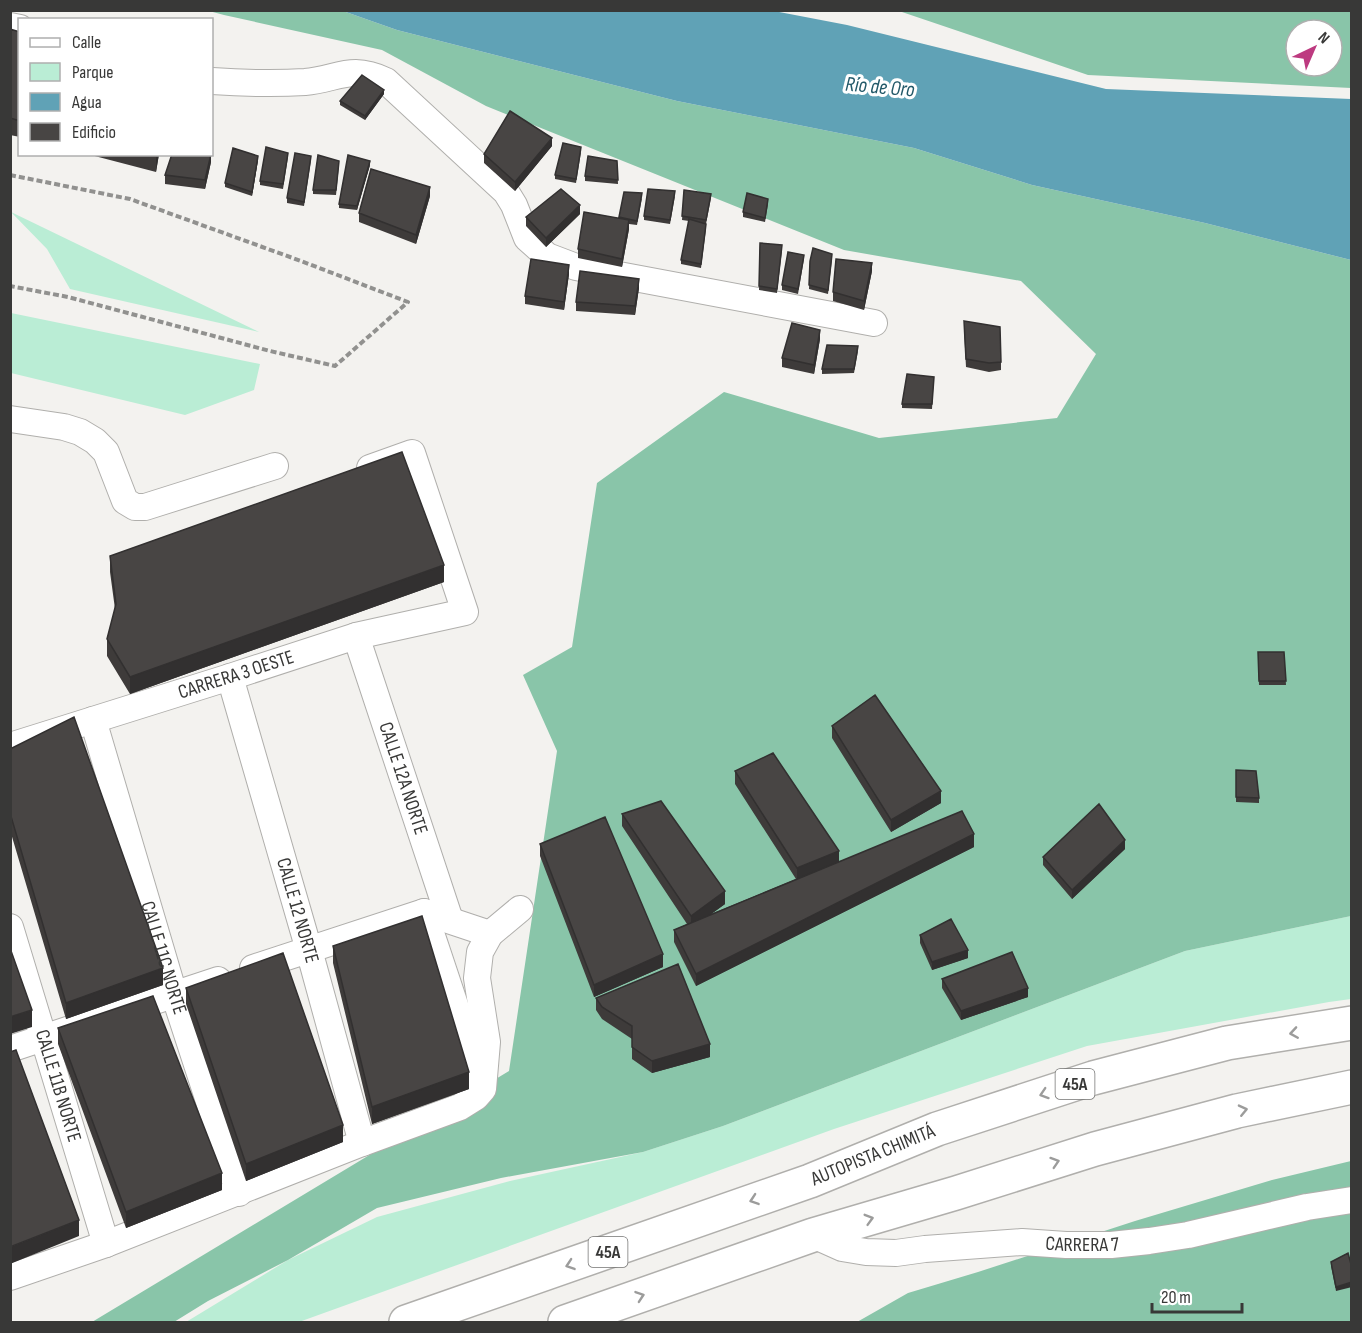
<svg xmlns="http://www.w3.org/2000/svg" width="1362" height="1333" font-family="'Sofia Sans Condensed',sans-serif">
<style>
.green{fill:#baedd5}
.forest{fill:#89c5a9;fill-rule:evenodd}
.water{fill:#60a2b6}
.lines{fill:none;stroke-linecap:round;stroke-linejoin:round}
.street-casing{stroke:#b0afac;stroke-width:28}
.highway-casing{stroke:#b0afac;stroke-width:36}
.path{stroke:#91918f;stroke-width:4;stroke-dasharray:6 3;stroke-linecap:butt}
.street{stroke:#fff;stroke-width:26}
.highway{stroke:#fff;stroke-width:33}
.wall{fill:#3e3b3a}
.shaded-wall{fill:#323030}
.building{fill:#484544;stroke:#323030;stroke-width:1.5}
.oneway{stroke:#9c9c9b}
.labels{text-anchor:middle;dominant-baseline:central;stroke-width:6;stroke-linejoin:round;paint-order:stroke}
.shield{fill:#fff;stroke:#747473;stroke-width:1.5}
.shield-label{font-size:18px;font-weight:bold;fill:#383837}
.street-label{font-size:20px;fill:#383837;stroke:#fff}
.water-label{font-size:21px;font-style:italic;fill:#235969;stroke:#fff}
</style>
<rect width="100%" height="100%" fill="#f3f2ef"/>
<!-- green -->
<path class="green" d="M11 212 259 332 70 289 47 249Z
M11 313 260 364 254 390 185 415 11 373Z
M1351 916V999L1329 1002 1087 1046 834 1129 299 1322H186L288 1260 377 1217 510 1181 643 1152 723 1126 1185 951Z"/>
<!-- forest -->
<path class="forest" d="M209 11H343L397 30 677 101 914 148 1032 185 1205 223 1351 260V916L1185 951 723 1126 643 1152 501 1178 377 1208 288 1260 208 1301 174 1322H92L509 1071 557 751 523 675 572 647 597 483 724 392 879 438 1057 418 1096 354 1021 281 844 250 486 106 382 50 224 15Z
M899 11H1351V88L1088 75ZM1296 30H1332V66H1296Z
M1351 1161V1322H857L908 1293 978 1272 1135 1221 1272 1180Z"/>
<!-- water -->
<path class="water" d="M343 11H774L847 25 1106 89 1351 99V260L1205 223 1032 185 914 148 677 101 397 30Z"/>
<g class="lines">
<defs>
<g id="street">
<path d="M10 26 20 28"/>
<path d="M212 81C242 83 274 84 305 82 338 79 351 64 386 81L506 192 514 205 527 238 547 256 576 267 874 323"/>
<path d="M10 419 64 427 80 432 95 441 106 452 125 501 135 507H145L275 466"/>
<path id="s1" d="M356 636 450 920"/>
<path id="s2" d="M230 677 309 950 362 1143"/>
<path id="s3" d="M93 720 174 994 239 1193"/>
<path id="s4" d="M10 746 230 677 356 636 465 612 412 453 370 468"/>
<path d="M424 912 480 1080"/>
<path id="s5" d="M10 927 106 1244"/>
<path d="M253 968 424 912 490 934"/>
<path d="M10 1049 218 980"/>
<path id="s6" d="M813 1235 842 1248 866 1252 896 1253 925 1249 1022 1242 1066 1245H1111L1149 1241 1188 1235 1307 1207 1352 1200"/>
<path d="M10 1277 106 1244 362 1143 460 1107 476 1097 483 1089 487 1042 477 978 480 952 490 934 520 909"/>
</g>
<g id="highway">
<path id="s7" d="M406 1322 810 1181 937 1129 1093 1078 1227 1043 1352 1023"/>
<path d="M565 1322 813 1235 956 1193 1095 1149 1237 1111 1352 1087"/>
</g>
</defs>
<!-- street casing -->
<use href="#street" class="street-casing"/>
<!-- highway casing -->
<use href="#highway" class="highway-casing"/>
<!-- path -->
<path class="path" d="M10 175 130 199 301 261 408 302 335 366 270 351 68 297 10 286"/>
<!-- street -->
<use href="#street" class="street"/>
<!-- highway -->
<use href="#highway" class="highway"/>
</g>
<!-- wall -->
<path class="wall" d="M10 29 20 32V137L10 135Z
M384 94 365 120 340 105V101Z
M552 146 515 191 484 163V154Z
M581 152 576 183 555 179V175Z
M87 154H159L156 172Z
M288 157 283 189 260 185V181Z
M258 160 252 196 225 187V183Z
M311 160 304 206 287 203V198Z
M617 161 618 184 585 181V176Z
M211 162 205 189 165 184V175Z
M339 165 336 195 313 194V190Z
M370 165 357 210 339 208V204Z
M684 190 711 198 706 224H705L706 229 701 268 681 264V260L689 221 682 220Z
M430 196 416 244 359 222V213Z
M675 196 670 224 644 220V216Z
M642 198 637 225 629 224V229L622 267 578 258V249L619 218Z
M768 204 765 222 743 217V212Z
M580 214 546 247 526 226V217Z
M760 243 782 250 777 293 759 290Z
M804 259 798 294 782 290V285Z
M832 259 828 294 809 289 810 261Z
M872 271 864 310 833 301V292Z
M569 274 564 310 525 304V296Z
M639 288 635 315 576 311V302Z
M964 330 1001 362V370L989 372 966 367Z
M820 339 814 374 782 367V358Z
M858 351 854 373 822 374V369Z
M934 377 932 409 902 408V404Z
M110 556 444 582 130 694 107 656V639L115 609 110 572Z
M1258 652H1284L1286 685H1259Z
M832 726 941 803 891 832 832 738Z
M10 749 163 985 66 1019 10 830Z
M1236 770 1259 798V803L1236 802Z
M735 771 839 861 974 847 696 986 674 942V930L687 924 622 826V814L725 904 711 914 796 879 735 784Z
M540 844 663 967 594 997 540 856Z
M1125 849 1072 899 1043 865V857Z
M920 935 968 958 932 970 920 943Z
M333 946 469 1089 372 1124 333 963Z
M942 979 1028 997 961 1020 942 988Z
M186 988 343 1142 246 1181 186 1004Z
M596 998 710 1057 652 1073 632 1059V1039L602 1019 596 1010Z
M58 1028 222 1190 126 1228 58 1044Z
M1348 1253 1336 1291 1331 1266V1262Z"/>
<!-- shaded-wall -->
<path class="shaded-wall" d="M384 90V94L365 120V116Z
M552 138V146L515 191V182Z
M156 154H159L156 172Z
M211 154V162L205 189V180Z
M258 156V160L252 196V192Z
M370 161V165L357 210V206Z
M430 187V196L416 244V235Z
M580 205V214L546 247V238Z
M629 220V229L622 267V259Z
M872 263V271L864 310V301Z
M569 265V274L564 310V302Z
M639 279V288L635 315V306Z
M820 330V339L814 374V365Z
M444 565V582L130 694V677Z
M941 791V803L891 832V820Z
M974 834V847L696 986V974Z
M1125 840V849L1072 899V890Z
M839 851V864L797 881V868Z
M725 891V904L691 929V916Z
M968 950V958L932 970V962Z
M663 954V967L594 997V985Z
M163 968V985L66 1019V1003Z
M1028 988V997L961 1020V1011Z
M32 1010V1027L10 1034V1017Z
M710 1044V1057L652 1073V1061Z
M469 1072V1089L372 1124V1107Z
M343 1125V1142L246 1181V1164Z
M222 1173V1190L126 1228V1212Z
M79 1220V1236L10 1264V1247Z
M1352 1282V1287L1336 1291V1287Z"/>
<!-- building -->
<path class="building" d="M10 29 20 32V121L10 118Z
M362 75 384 90 365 116 340 101Z
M510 111 552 138 515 182 484 154Z
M563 143 581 147 576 179 555 175Z
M266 147 288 153 283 184 260 181Z
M233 148 258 156 252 192 225 183Z
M295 153 311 156 304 202 287 198Z
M172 154H211L205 180 165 175Z
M318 155 339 161 336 190H313Z
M348 155 370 161 357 206 339 204Z
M588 156 617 161 618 180 585 176Z
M371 169 430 187 416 235 359 213Z
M561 189 580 205 546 238 526 217Z
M648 189 675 191 670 220 644 216Z
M684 190 711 194 706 220 682 216Z
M624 192 642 193 637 221 619 217Z
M747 193 768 199 765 218 743 212Z
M584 212 629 220 622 259 578 249Z
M689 219 706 224 701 264 681 260Z
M760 243 782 245 777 289 759 286Z
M813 248 832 254 828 290 809 285 810 261Z
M788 252 804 255 798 289 782 285Z
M531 259 569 265 564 302 525 296Z
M836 259 872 263 864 301 833 292Z
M580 271 639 279 635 306 576 302Z
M964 321 1000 327 1001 362 989 363 966 359Z
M792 323 820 330 814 365 782 358Z
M827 345 858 346 854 369H822Z
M907 374 934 377 932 404H902Z
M402 452 444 565 130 677 107 639 116 604 110 556Z
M1258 652H1284L1286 681H1259Z
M875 695 941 791 891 820 832 726Z
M74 717 163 968 66 1003 10 813V749Z
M773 753 839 851 797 868 735 771Z
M1236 770 1256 771 1259 798 1236 797Z
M661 801 725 891 691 916 622 814Z
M1099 804 1125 840 1072 890 1043 857Z
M962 811 974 834 696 974 674 930Z
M605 817 663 954 594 985 540 844Z
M422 916 469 1072 372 1107 333 946Z
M951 919 968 950 932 962 920 935Z
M10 948 32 1010 10 1017Z
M1012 952 1028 988 961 1011 942 979Z
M283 953 343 1125 246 1164 186 988Z
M678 964 710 1044 652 1061 632 1047V1026L602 1007 596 998Z
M153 996 222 1173 126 1212 58 1028Z
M16 1050 79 1220 10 1247V1052Z
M1348 1253 1352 1268V1282L1336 1287 1331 1262Z"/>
<!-- one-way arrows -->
<defs><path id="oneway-chevron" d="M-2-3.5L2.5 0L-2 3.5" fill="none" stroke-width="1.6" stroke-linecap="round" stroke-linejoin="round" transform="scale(1.5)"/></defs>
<g class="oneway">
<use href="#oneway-chevron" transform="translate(1294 1033) rotate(171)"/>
<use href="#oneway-chevron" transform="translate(1044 1094) rotate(162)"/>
<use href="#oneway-chevron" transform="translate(1243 1110) rotate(-13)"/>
<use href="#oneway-chevron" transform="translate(1055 1162) rotate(-18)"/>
<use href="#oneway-chevron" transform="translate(754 1200) rotate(161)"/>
<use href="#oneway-chevron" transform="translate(869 1219) rotate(-16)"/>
<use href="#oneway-chevron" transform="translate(570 1265) rotate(161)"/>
<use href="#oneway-chevron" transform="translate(640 1296) rotate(-19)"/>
</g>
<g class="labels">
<!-- shield labels -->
<g class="shield">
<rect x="1055.5" y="1069" width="39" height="30" rx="4.5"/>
<rect x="588.5" y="1237" width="39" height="30" rx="4.5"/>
</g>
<g class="shield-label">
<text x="1075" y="1084">45A</text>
<text x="608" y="1252">45A</text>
</g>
<!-- street labels -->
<g class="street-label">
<text stroke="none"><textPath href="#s4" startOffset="237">CARRERA 3 OESTE</textPath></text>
<text stroke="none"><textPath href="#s1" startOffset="150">CALLE 12A NORTE</textPath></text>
<text stroke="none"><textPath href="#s2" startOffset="243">CALLE 12 NORTE</textPath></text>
<text stroke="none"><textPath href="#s3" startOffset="248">CALLE 11C NORTE</textPath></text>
<text stroke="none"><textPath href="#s5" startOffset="166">CALLE 11B NORTE</textPath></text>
<text stroke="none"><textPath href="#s7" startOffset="496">AUTOPISTA CHIMITÁ</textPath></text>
<text stroke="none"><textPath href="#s6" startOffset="273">CARRERA 7</textPath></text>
</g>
<!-- water labels -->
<g class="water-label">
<text transform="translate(880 87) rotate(5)">Río de Oro</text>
</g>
</g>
<!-- border -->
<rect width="1362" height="1333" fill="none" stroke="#383837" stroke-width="24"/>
<!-- legend -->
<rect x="18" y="18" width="195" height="138" fill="#ffffff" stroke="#afafaf" stroke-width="1.5"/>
<rect x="30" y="38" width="30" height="9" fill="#ffffff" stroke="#afafaf" stroke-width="1.5"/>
<text x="72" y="48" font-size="18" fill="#383837">Calle</text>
<rect x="30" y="63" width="30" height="18" fill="#baedd5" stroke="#afafaf" stroke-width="1.5"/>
<text x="72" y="78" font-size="18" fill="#383837">Parque</text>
<rect x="30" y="93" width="30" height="18" fill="#60a2b6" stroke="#afafaf" stroke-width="1.5"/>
<text x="72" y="108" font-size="18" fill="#383837">Agua</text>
<rect x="30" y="123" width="30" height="18" fill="#484544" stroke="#afafaf" stroke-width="1.5"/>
<text x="72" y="138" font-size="18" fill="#383837">Edificio</text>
<!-- north arrow -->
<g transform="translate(1314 48) rotate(44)"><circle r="28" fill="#ffffff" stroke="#afafaf" stroke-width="1.5"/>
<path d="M0-4.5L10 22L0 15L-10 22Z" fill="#bd3a80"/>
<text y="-9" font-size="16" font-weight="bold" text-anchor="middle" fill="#383837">N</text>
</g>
<!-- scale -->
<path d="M1152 1303v9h90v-9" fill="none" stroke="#383837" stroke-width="3"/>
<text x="1161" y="1303" font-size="18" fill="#383837" stroke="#ffffff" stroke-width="4.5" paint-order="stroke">20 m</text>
</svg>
